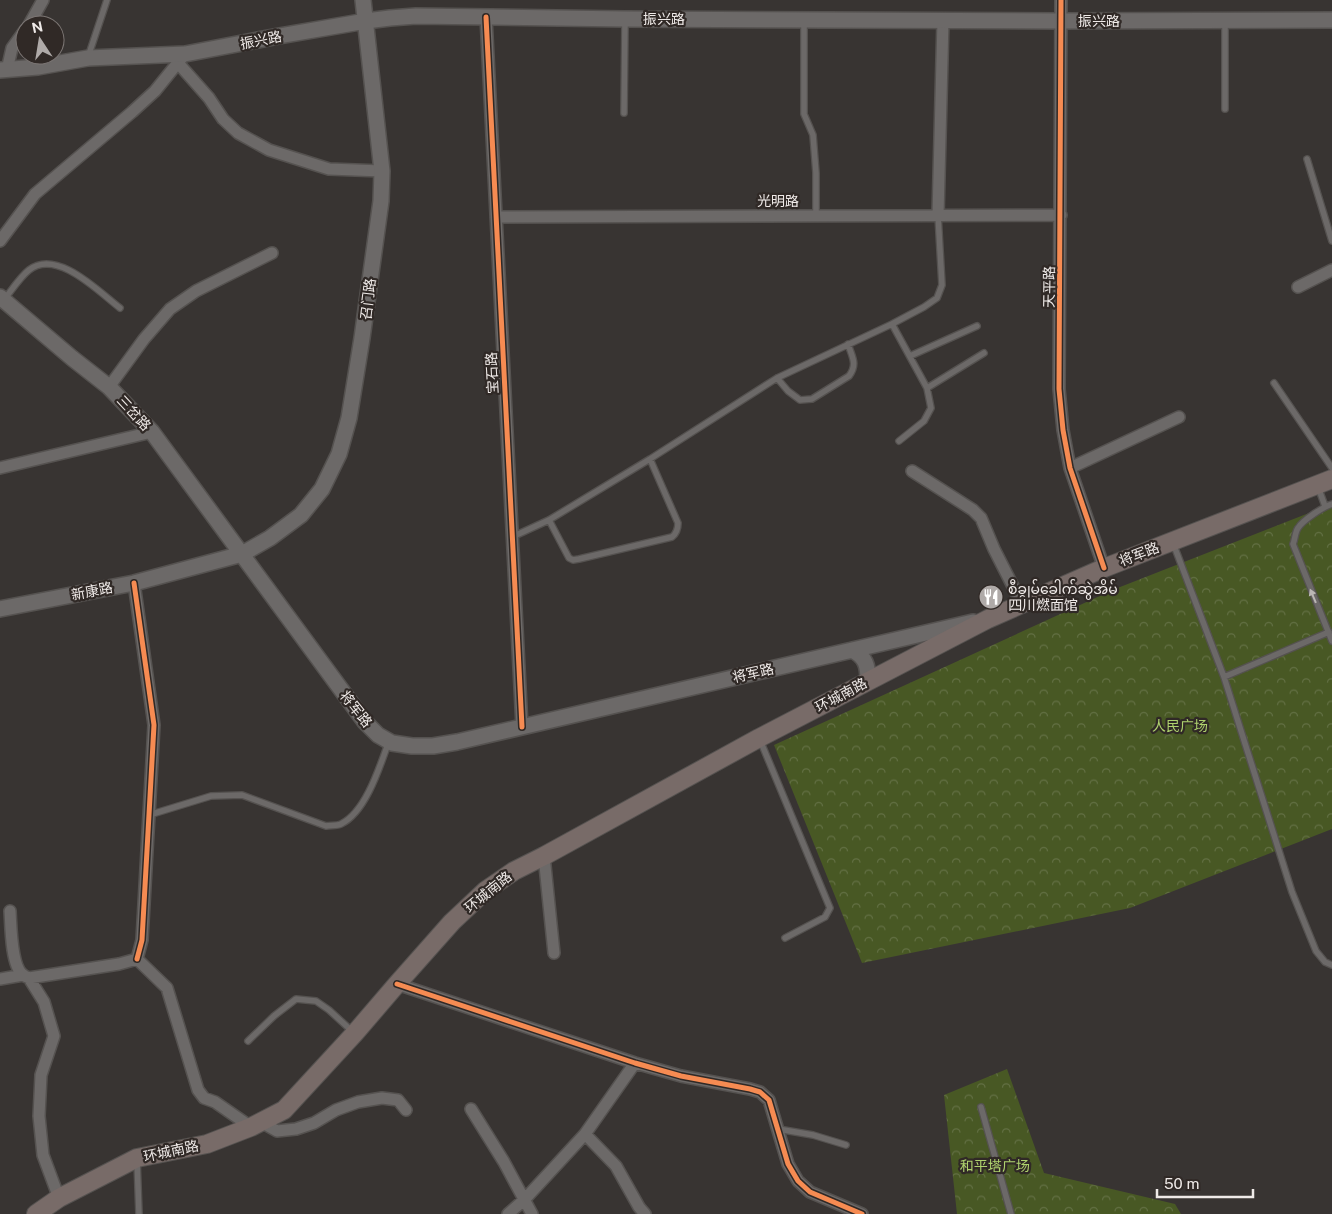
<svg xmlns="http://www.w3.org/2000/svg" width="1332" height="1214" font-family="'Public Sans','Noto Sans SC','Noto Sans Myanmar',sans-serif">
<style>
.park{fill:url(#park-crowns)}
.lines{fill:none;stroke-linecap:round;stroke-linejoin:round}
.lane-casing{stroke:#555250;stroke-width:8}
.street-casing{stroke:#555250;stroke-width:14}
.secondary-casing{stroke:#555250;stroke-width:18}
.primary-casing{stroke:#555250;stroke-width:20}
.lane{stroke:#6c6968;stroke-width:5.5}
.street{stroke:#6c6968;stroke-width:11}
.secondary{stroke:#6c6968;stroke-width:15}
.primary{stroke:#786b68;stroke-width:18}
.cycleway-casing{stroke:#302926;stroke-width:8}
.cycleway{stroke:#f68b52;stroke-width:5}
.oneway{fill:#bbb6b5}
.labels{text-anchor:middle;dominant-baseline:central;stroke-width:4.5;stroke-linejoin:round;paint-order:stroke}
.street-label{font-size:14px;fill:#efeae8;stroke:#302926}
.poi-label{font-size:14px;fill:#efeae8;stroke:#302926;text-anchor:start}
.park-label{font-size:14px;fill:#afd26e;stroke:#302926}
</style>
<defs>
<pattern id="park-crowns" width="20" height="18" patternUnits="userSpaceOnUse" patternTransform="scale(1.25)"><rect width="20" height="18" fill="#485824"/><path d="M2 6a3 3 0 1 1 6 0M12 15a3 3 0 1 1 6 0" fill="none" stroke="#637044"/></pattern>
</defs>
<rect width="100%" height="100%" fill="#383432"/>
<!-- park -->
<path class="park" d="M1332 504V829L1130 908 862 963 774 745 1115 589Z
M1007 1069 1044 1173 1175 1204 1181 1214H957L944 1095Z"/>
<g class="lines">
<defs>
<path id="lane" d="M804 22V114L813 135 816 173V215
M1225 22V109
M88 57 107 0
M624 113 625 20
M1307 159 1332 241
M4 300C11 291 20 277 29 270 57 248 99 292 120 308
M892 324 927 388 931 408 924 421 899 441
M910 356 977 326
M777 378 788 391 800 400 812 399 849 376C858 364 852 357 848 344
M1274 383 1332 468
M927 388 984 353
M1318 487 1325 506
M1332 504C1323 507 1303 520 1298 528 1295 532 1295 540 1293 544L1332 641
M549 520 569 558 573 560 579 559 672 537C677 533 678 529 678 523L650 459
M512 537 549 520 650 459 777 378 892 324 924 307 937 298 942 285 938 215
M1173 543 1224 677 1292 892 1316 951 1325 962 1332 965
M1224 677 1329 632
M760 740 830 908 825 917 785 938
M149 815 211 796 242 795 326 826C330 825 337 826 341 824 366 812 380 766 389 741
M248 1041 274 1016 296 999 316 1001 329 1010 353 1032
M981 1107 1011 1214
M778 1129 813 1135 846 1145
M137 1160 139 1214"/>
<path id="street" d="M1061 0 1059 389 1063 430 1070 468 1104 568
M486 17 522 727
M29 25 43 0
M178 63 209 98 223 119 238 133 269 150 329 169 382 171
M7 70 12 48 25 30
M938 215 943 20
M496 217 1061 215
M0 241 35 194 132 112 155 91 185 54
M1298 287 1332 270
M109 387 144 339 170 309 196 291 272 253
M0 468 152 432
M1070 468 1179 417
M912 471 973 510 981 518 994 549 1022 604
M134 583 154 725 142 940 137 959
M544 856 554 953
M10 911C11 926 11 964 22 974 24 976 26 977 29 978L119 964 137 959
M137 959 167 988 198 1090 204 1098 215 1102 251 1127
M29 978 44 1002 54 1036 41 1075 39 1116 43 1155 59 1198
M0 979 23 975
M397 984 635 1063 681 1076 750 1089 760 1092 769 1100 788 1164 798 1181 810 1192 862 1214
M471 1109 504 1162 532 1214
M261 1122 277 1131 296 1129 314 1123 336 1110 358 1102 382 1098 398 1100 406 1110
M585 1134 616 1166 639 1207 645 1214
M508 1214 525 1199 585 1134 635 1063"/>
<path id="secondary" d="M0 70 38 67 88 58 185 54 279 36 366 21 390 18 416 16 625 19 1061 21 1332 20
M0 297 72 358 109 387 152 432 365 722 378 735 392 743 412 746H433L457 742 973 622
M0 609 134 583 242 554 270 538 301 515 322 489 339 454 349 418 362 338 381 201 382 171 363 0
M852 650C866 657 868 666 868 681"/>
<path id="primary" d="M36 1214 59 1198 137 1158 207 1144 251 1127 284 1110 355 1033 397 984 452 922 485 891 514 871 544 856 759 738 988 619 1104 568 1332 479"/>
</defs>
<!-- lane casing -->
<use href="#lane" class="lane-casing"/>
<!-- street casing -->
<use href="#street" class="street-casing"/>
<!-- secondary casing -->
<use href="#secondary" class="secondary-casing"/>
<!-- primary casing -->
<use href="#primary" class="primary-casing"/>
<!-- lane -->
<use href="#lane" class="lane"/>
<!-- street -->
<use href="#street" class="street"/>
<!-- secondary -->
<use href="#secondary" class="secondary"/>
<!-- primary -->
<use href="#primary" class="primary"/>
<defs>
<path id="cycleway" d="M1061 0 1059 389 1063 430 1070 468 1104 568
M486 17 522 727
M134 583 154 725 142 940 137 959
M397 984 635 1063 681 1076 750 1089 760 1092 769 1100 788 1164 798 1181 810 1192 862 1214"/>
</defs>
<!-- cycleway casing -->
<use href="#cycleway" class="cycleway-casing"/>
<!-- cycleway -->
<use href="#cycleway" class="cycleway"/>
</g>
<!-- one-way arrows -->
<defs><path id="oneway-solid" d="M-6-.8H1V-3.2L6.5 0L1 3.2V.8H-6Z" transform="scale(1.25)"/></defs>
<use class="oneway" href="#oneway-solid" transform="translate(1313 596) rotate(-113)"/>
<!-- icons -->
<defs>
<symbol id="restaurant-disc" viewBox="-11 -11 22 22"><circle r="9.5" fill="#afaaa8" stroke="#302926"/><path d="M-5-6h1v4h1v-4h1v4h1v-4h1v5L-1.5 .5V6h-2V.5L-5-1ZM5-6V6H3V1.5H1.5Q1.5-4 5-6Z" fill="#fff"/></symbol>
</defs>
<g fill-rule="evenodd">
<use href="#restaurant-disc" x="977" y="583" width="28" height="28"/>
</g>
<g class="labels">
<!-- street labels -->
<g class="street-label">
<text x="664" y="19">振兴路</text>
<text x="1099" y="21">振兴路</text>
<text transform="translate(261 40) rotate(-11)">振兴路</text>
<text x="778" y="201">光明路</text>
<text transform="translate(1049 287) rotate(-89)">天平路</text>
<text transform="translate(368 299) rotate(-83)">召门路</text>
<text transform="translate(492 373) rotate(-93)">宝石路</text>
<text transform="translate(134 413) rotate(47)">三岔路</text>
<text transform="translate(1139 554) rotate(-21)">将军路</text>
<text transform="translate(92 591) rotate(-11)">新康路</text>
<text transform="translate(753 673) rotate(-13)">将军路</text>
<text transform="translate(841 695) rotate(-28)">环城南路</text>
<text transform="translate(356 709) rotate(51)">将军路</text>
<text transform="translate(488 892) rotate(-39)">环城南路</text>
<text transform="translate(171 1151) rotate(-12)">环城南路</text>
</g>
<!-- poi labels -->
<g class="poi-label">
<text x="1008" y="589">စီချွမ်ခေါက်ဆွဲအိမ်<tspan x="1008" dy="16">四川燃面馆</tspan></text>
</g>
<!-- park labels -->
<g class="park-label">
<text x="1180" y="726">人民广场</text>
<text x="995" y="1166">和平塔广场</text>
</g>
</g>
<!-- north arrow -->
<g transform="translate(40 40) rotate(348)"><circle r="24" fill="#302926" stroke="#7c7674"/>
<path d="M0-4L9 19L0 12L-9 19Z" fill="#afaaa8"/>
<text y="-8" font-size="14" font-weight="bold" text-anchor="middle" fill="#efeae8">N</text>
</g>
<!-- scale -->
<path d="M1157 1189v8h96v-8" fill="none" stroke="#efeae8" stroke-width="2.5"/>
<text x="1164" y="1189" font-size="15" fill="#efeae8" stroke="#302926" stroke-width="4" paint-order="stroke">50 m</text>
</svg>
